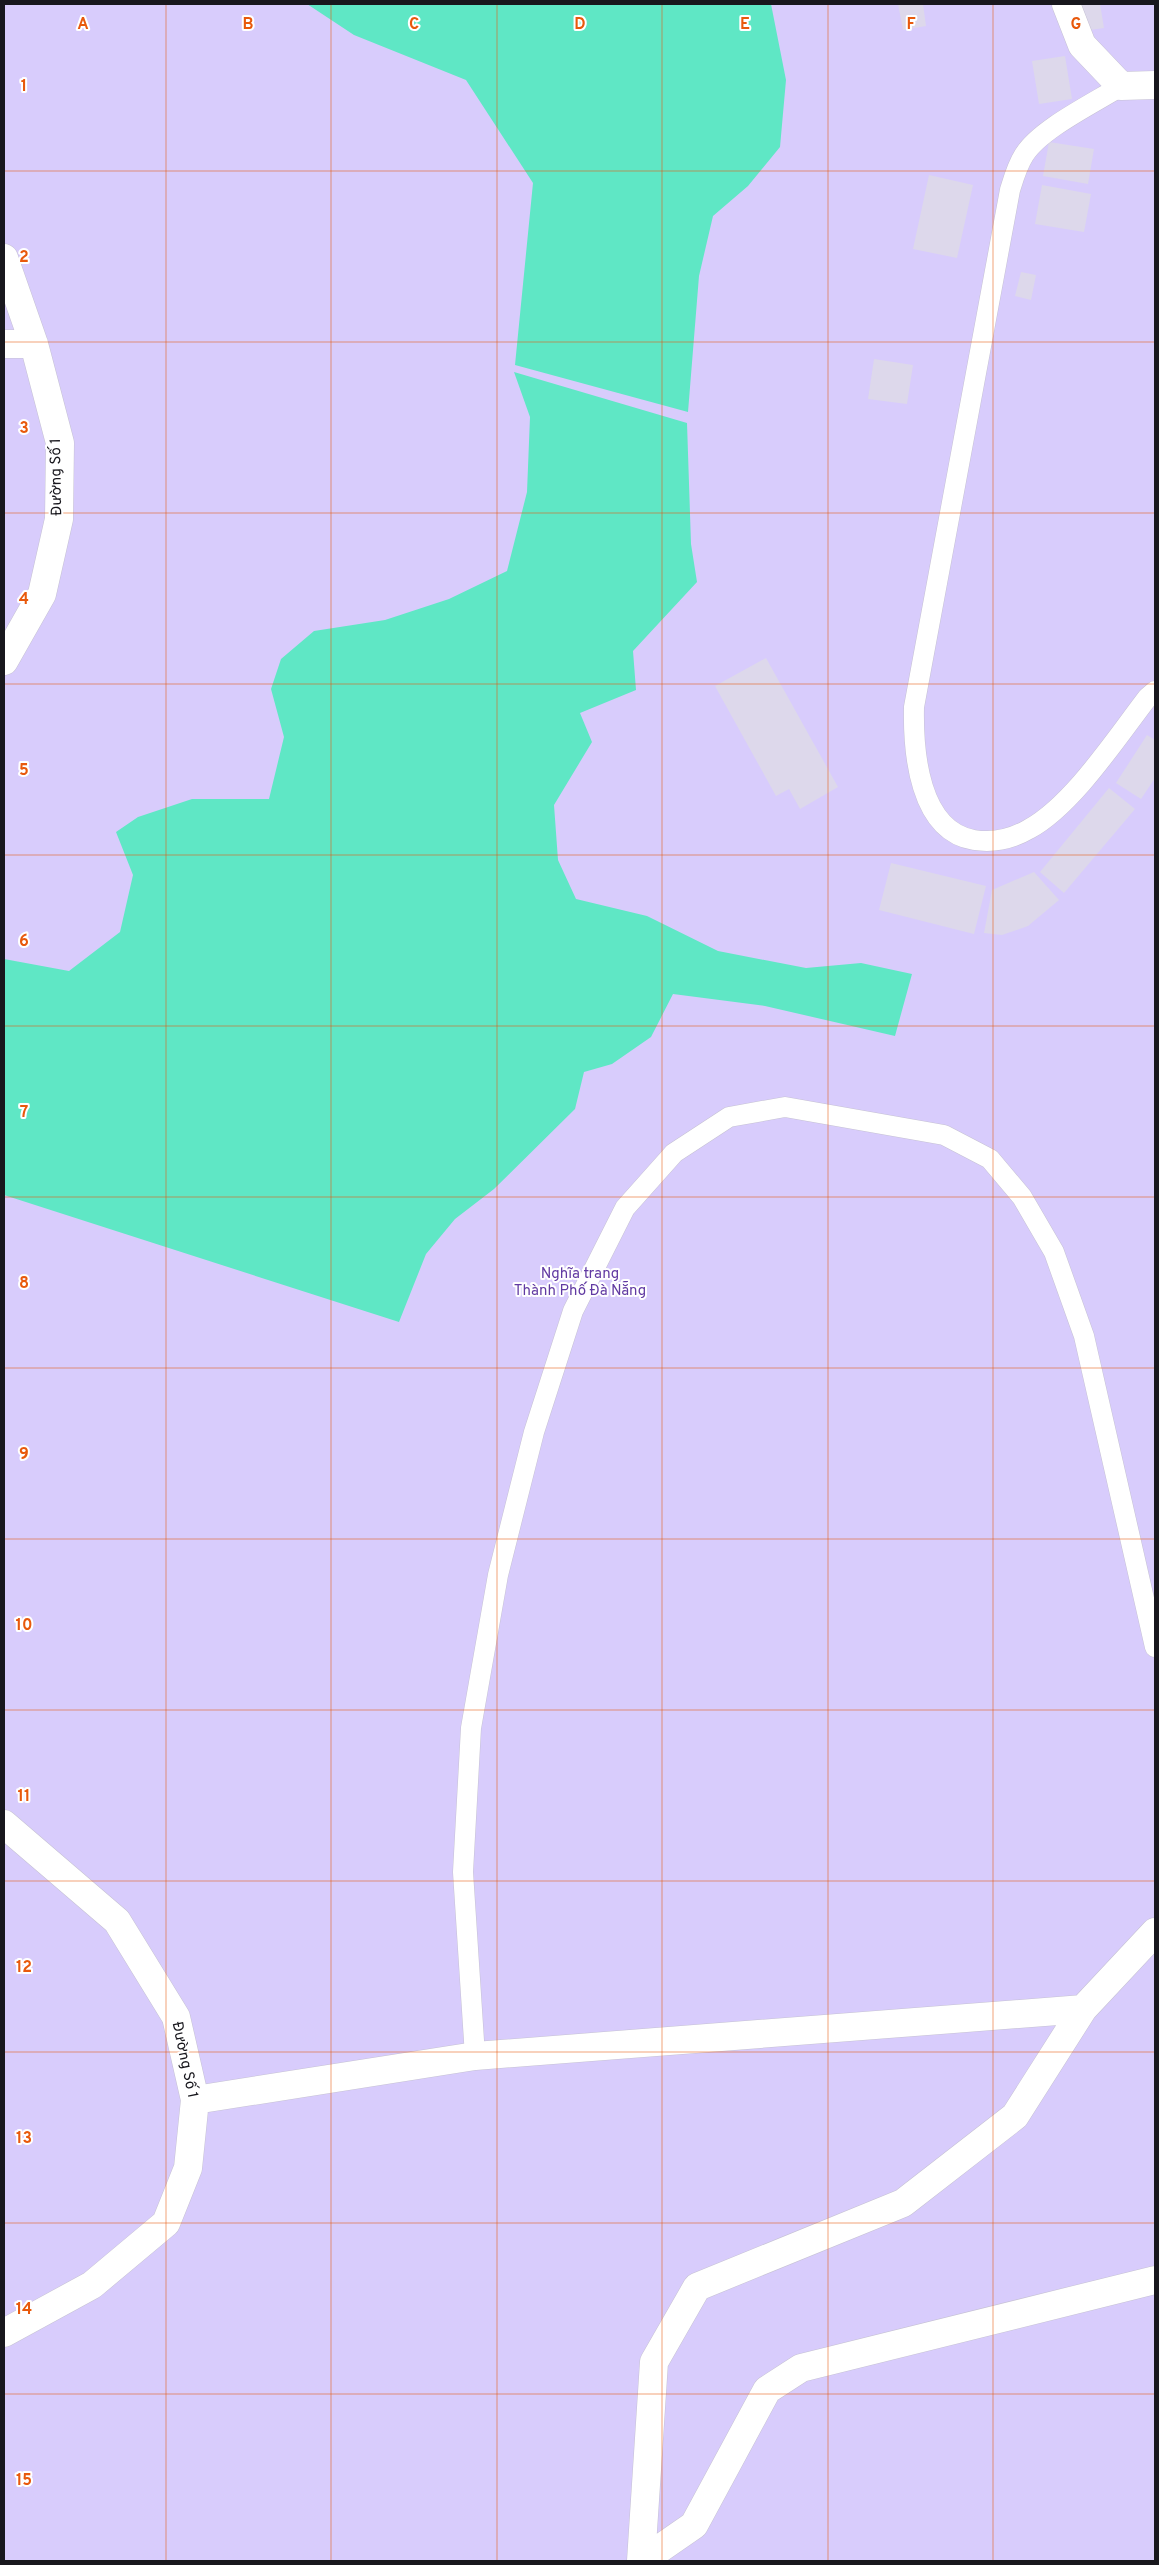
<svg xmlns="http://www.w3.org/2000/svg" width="1159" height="2565" font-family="Overpass,sans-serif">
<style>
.green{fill:#d8ccfc}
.water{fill:#5fe7c5}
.building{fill:#ddd8eb}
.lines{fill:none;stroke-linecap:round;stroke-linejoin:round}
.lane-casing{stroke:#c6c2d4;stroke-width:21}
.street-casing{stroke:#c6c2d4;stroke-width:29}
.lane{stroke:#fff;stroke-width:20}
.street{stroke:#fff;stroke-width:28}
.grid{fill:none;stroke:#e8590c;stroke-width:1;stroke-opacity:0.55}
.labels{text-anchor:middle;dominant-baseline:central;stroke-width:4;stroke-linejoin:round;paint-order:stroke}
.street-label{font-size:15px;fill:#18171d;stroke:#fff}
.park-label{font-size:15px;fill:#613aa2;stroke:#fff}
.grid-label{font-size:16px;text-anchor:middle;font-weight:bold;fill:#e8590c;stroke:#fff;stroke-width:4;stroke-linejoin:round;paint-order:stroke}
</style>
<rect width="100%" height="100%" fill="#f7f5fd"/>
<!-- green -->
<path class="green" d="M4 4H1155V2561H4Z"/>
<!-- water -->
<path class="water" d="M307 4H771L786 80 780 147 748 186 713 216 699 276 688 412 515 365 533 183 466 80 354 35Z
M514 372 687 423 691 544 697 582 633 651 636 690 580 713 592 742 554 805 558 860 576 899 647 916 718 951 806 968 861 963 912 974 895 1036 765 1006 673 994 651 1037 612 1064 584 1072 575 1109 494 1189 455 1219 426 1254 399 1322 4 1195V959L69 971 120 932 133 875 116 832 138 817 192 799H269L284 737 271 689 281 659 314 631 385 620 449 599 507 571 527 492 530 417Z"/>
<!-- building -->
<path class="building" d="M898 4H923L926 26 903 30Z
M1079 4H1100L1104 28 1083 31Z
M1065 56 1072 99 1039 104 1032 61Z
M1049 142 1094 149 1088 184 1043 176Z
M929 175 973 185 957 258 913 249Z
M1042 185 1091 194 1084 232 1035 224Z
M1021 272 1036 275 1031 300 1015 296Z
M874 359 913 365 907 404 868 399Z
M766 658 838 787 800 809 789 789 776 796 715 686Z
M1147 735 1155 740V778L1141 799 1116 783Z
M1109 788 1135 809 1064 893 1040 872Z
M891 863 986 886 974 934 879 910Z
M1034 872 1059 900 1028 926 1002 935 984 933 992 890Z"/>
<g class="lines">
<defs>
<path id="lane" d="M1121 86C1094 103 1040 129 1024 155 1017 166 1014 177 1010 190L914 707C913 752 919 831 974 840 993 843 1012 839 1029 829 1073 805 1117 737 1148 697L1155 691
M475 2056 463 1872 471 1728 498 1575 534 1432 573 1311 625 1208 674 1153 729 1117 785 1107 944 1135 990 1159 1022 1197 1054 1252 1084 1336 1155 1647"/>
<path id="street" d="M1066 4 1082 45 1121 86 1155 85
M4 258 34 344 60 443 59 519 42 594 4 661
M4 344H34
M4 1824 117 1921 176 2017 195 2100 188 2168 166 2223 92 2285 4 2333
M195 2100 475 2056 1083 2009
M641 2561 654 2362 697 2287 903 2203 1015 2116 1083 2009 1155 1932
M642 2561 694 2525 767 2390 801 2368 1155 2280"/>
</defs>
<!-- lane casing -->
<use href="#lane" class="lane-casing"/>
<!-- street casing -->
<use href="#street" class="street-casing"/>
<!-- lane -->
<use href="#lane" class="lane"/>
<!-- street -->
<use href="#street" class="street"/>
</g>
<!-- grid -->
<path class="grid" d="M166 4V2561M331 4V2561M497 4V2561M662 4V2561M828 4V2561M993 4V2561M4 171H1155M4 342H1155M4 513H1155M4 684H1155M4 855H1155M4 1026H1155M4 1197H1155M4 1368H1155M4 1539H1155M4 1710H1155M4 1881H1155M4 2052H1155M4 2223H1155M4 2394H1155"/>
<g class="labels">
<!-- street labels -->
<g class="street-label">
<text transform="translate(57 477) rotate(-91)">Đường Số 1</text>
<text transform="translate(184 2060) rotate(78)">Đường Số 1</text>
</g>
<!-- park labels -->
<g class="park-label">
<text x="580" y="1274">Nghĩa trang<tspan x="580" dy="17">Thành Phố Đà Nẵng</tspan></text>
</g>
</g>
<g class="grid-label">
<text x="83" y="29">A</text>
<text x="248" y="29">B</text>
<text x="414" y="29">C</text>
<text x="580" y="29">D</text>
<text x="745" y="29">E</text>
<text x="911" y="29">F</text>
<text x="1076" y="29">G</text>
<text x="24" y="91">1</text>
<text x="24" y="262">2</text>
<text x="24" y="433">3</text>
<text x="24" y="604">4</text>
<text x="24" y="775">5</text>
<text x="24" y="946">6</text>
<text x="24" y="1117">7</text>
<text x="24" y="1288">8</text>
<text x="24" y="1459">9</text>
<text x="24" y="1630">10</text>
<text x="24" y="1801">11</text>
<text x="24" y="1972">12</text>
<text x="24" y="2143">13</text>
<text x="24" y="2314">14</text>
<text x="24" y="2485">15</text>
</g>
<!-- border -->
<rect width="1159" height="2565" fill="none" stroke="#18171d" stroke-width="10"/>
</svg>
